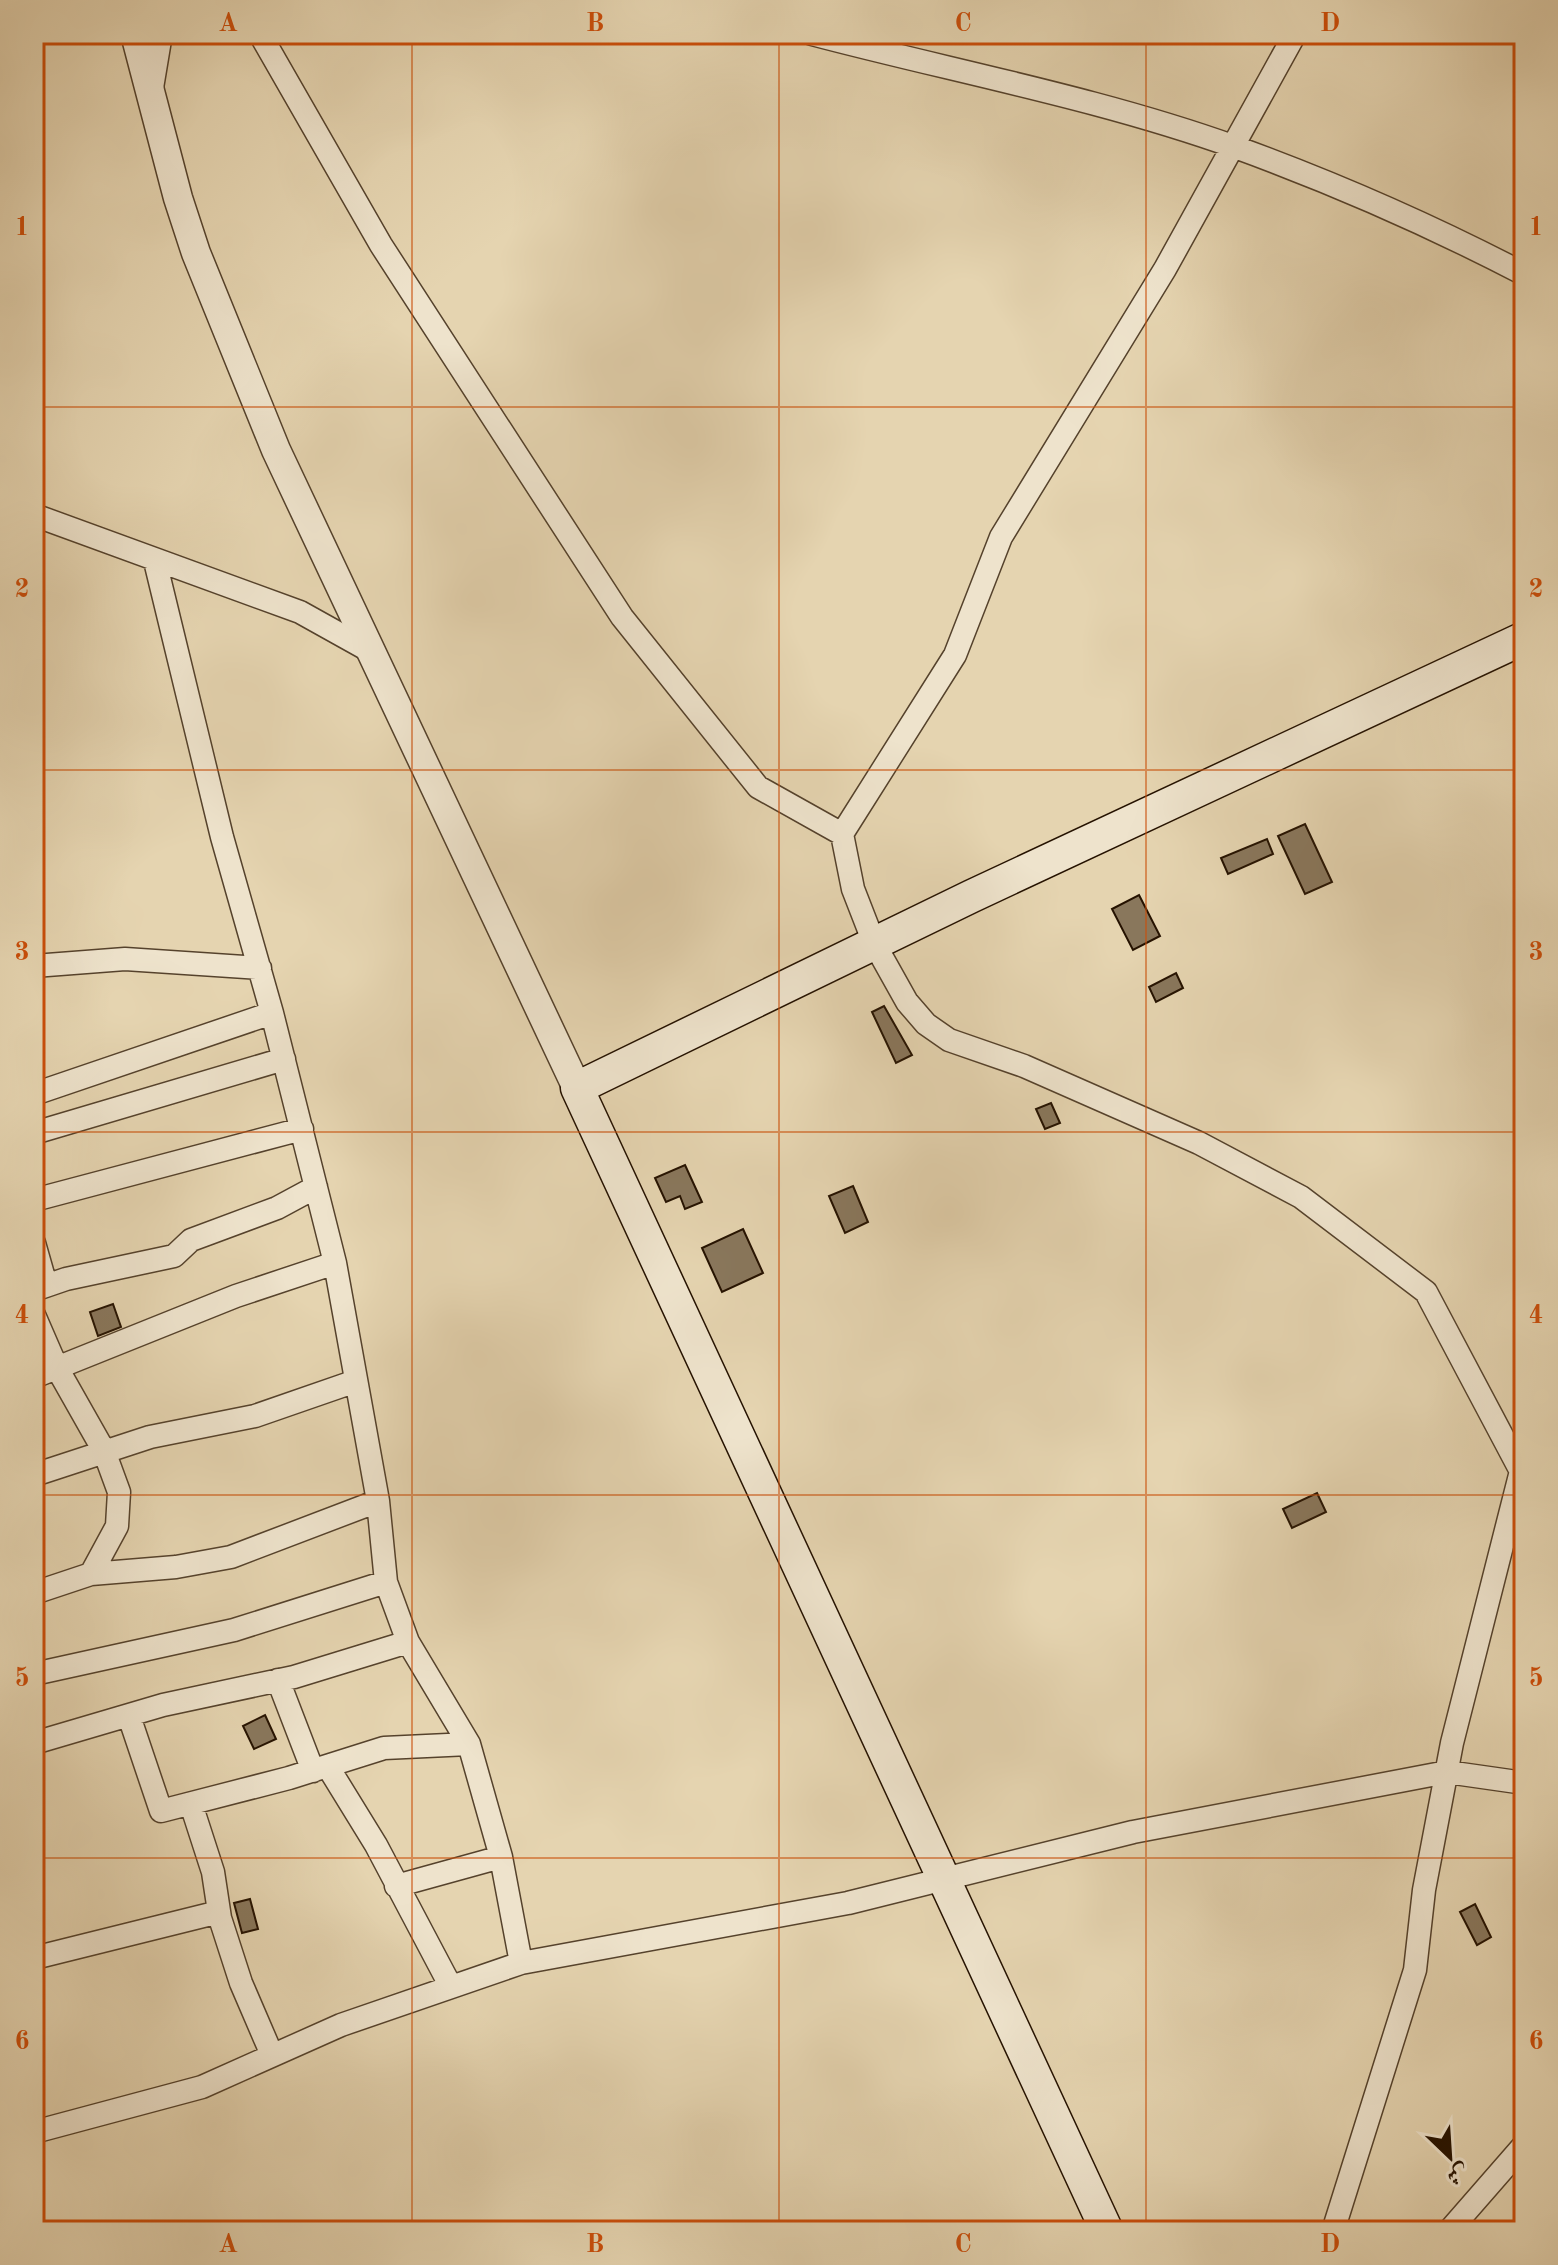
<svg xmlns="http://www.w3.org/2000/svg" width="1558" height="2265" font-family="'Old Standard TT',Amiri,serif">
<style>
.building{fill:#89775c;stroke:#251200;stroke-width:2}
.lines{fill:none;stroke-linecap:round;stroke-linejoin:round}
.minor-casing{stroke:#55422c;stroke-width:25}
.tertiary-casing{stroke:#55422c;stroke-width:31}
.secondary-casing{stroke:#251200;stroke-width:35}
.minor{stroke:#eee3cc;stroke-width:22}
.tertiary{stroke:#eee3cc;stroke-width:28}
.secondary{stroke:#eee3cc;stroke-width:32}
.grid{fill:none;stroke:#cb4e0a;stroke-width:2;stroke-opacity:0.55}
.neatline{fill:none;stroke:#cb4e0a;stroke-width:3}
.grid-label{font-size:26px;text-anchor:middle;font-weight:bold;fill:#cb4e0a}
</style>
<rect width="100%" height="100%" fill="#e5d4b0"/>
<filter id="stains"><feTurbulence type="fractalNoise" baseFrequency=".0025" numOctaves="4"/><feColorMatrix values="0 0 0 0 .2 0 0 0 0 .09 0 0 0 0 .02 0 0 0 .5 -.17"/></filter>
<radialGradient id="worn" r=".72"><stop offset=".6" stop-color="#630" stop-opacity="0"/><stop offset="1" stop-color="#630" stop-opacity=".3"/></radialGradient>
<!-- building -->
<path class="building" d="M1305 824 1332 882 1305 894 1278 836Z
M1267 839 1273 854 1228 874 1221 858Z
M1139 895 1160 936 1133 950 1112 909Z
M1176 973 1183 988 1156 1002 1149 987Z
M884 1006 912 1055 896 1063 872 1012Z
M1051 1103 1060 1123 1045 1129 1036 1109Z
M685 1165 702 1202 685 1209 680 1196 666 1202 655 1178Z
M853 1186 868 1222 845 1233 829 1196Z
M743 1229 763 1273 722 1292 702 1248Z
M113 1304 121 1327 98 1336 90 1312Z
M1317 1493 1326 1512 1292 1528 1283 1509Z
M265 1715 276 1739 254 1749 243 1726Z
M250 1899 258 1929 242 1933 234 1903Z
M1475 1904 1491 1937 1477 1945 1460 1912Z"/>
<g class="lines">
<defs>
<path id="minor" d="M260 34 381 245 622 617 758 787 842 834
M812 34C952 71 1098 98 1235 147 1334 183 1430 225 1524 274
M1295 34 1165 269 1001 537 955 655 842 834 853 889 874 943 907 1002 926 1024 949 1040 1024 1066 1199 1143 1301 1197 1426 1292 1524 1477
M151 94 161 34
M34 515 300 612 370 651
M155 561 222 837 272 1013 335 1263 378 1501 386 1582 408 1642 469 1744 501 1857 521 1963
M34 966 125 959 260 968
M34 1094 272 1013
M34 1133 284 1059
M34 1200 302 1129
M34 1243 46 1285
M34 1290 66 1279 174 1256 191 1240 277 1208 316 1187
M34 1315 57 1368 104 1451 119 1492 117 1526 91 1574
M34 1377 236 1296 335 1263
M34 1475 150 1437 255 1416 356 1381
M34 1593 91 1574 176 1567 231 1557 378 1501
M34 1674 234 1630 386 1582
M278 1680 313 1771
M129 1716 161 1811 289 1778 384 1748 469 1744
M34 1743 163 1705 294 1677 408 1642
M328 1767 376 1845 451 1987
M191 1804 213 1872 220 1918 241 1983 272 2055
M396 1886 501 1857
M34 1958 219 1912
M34 2132 202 2087 341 2025 521 1963 848 1903 1133 1832 1447 1772 1524 1783
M1333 2231 1415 1970 1424 1890 1452 1743 1520 1475 1524 1436
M1449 2231 1524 2145"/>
<path id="tertiary" d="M135 34 178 198 196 253 276 450 577 1088"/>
<path id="secondary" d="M1107 2231 577 1088 972 896 1524 638"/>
</defs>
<!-- minor casing -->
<use href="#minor" class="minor-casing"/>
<!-- tertiary casing -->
<use href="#tertiary" class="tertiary-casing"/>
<!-- secondary casing -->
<use href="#secondary" class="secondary-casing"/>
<!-- minor -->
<use href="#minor" class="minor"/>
<!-- tertiary -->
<use href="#tertiary" class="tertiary"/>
<!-- secondary -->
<use href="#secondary" class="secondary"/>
</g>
<!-- grid -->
<path class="grid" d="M412 34V2231M779 34V2231M1146 34V2231M34 407H1524M34 770H1524M34 1132H1524M34 1495H1524M34 1858H1524"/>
<!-- margin -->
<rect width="1558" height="2265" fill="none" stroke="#e5d4b0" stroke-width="88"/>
<!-- north arrow -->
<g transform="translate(1450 2157) rotate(155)" stroke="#eee3cc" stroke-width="6" paint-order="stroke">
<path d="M0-6L14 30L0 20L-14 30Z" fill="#251200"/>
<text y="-12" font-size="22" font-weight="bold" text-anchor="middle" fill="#251200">ش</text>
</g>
<rect x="44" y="44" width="1470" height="2177" class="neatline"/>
<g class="grid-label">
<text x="228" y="31">A</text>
<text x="595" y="31">B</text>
<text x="963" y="31">C</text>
<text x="1330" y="31">D</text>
<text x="22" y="235">1</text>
<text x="1536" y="235">1</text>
<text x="22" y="597">2</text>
<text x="1536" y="597">2</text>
<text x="22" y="960">3</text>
<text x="1536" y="960">3</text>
<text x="22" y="1323">4</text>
<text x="1536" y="1323">4</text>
<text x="22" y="1686">5</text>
<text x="1536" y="1686">5</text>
<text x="22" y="2049">6</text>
<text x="1536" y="2049">6</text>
<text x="228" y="2252">A</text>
<text x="595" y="2252">B</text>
<text x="963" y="2252">C</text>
<text x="1330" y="2252">D</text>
</g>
<rect width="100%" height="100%" filter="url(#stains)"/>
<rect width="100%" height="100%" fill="url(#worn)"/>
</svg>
